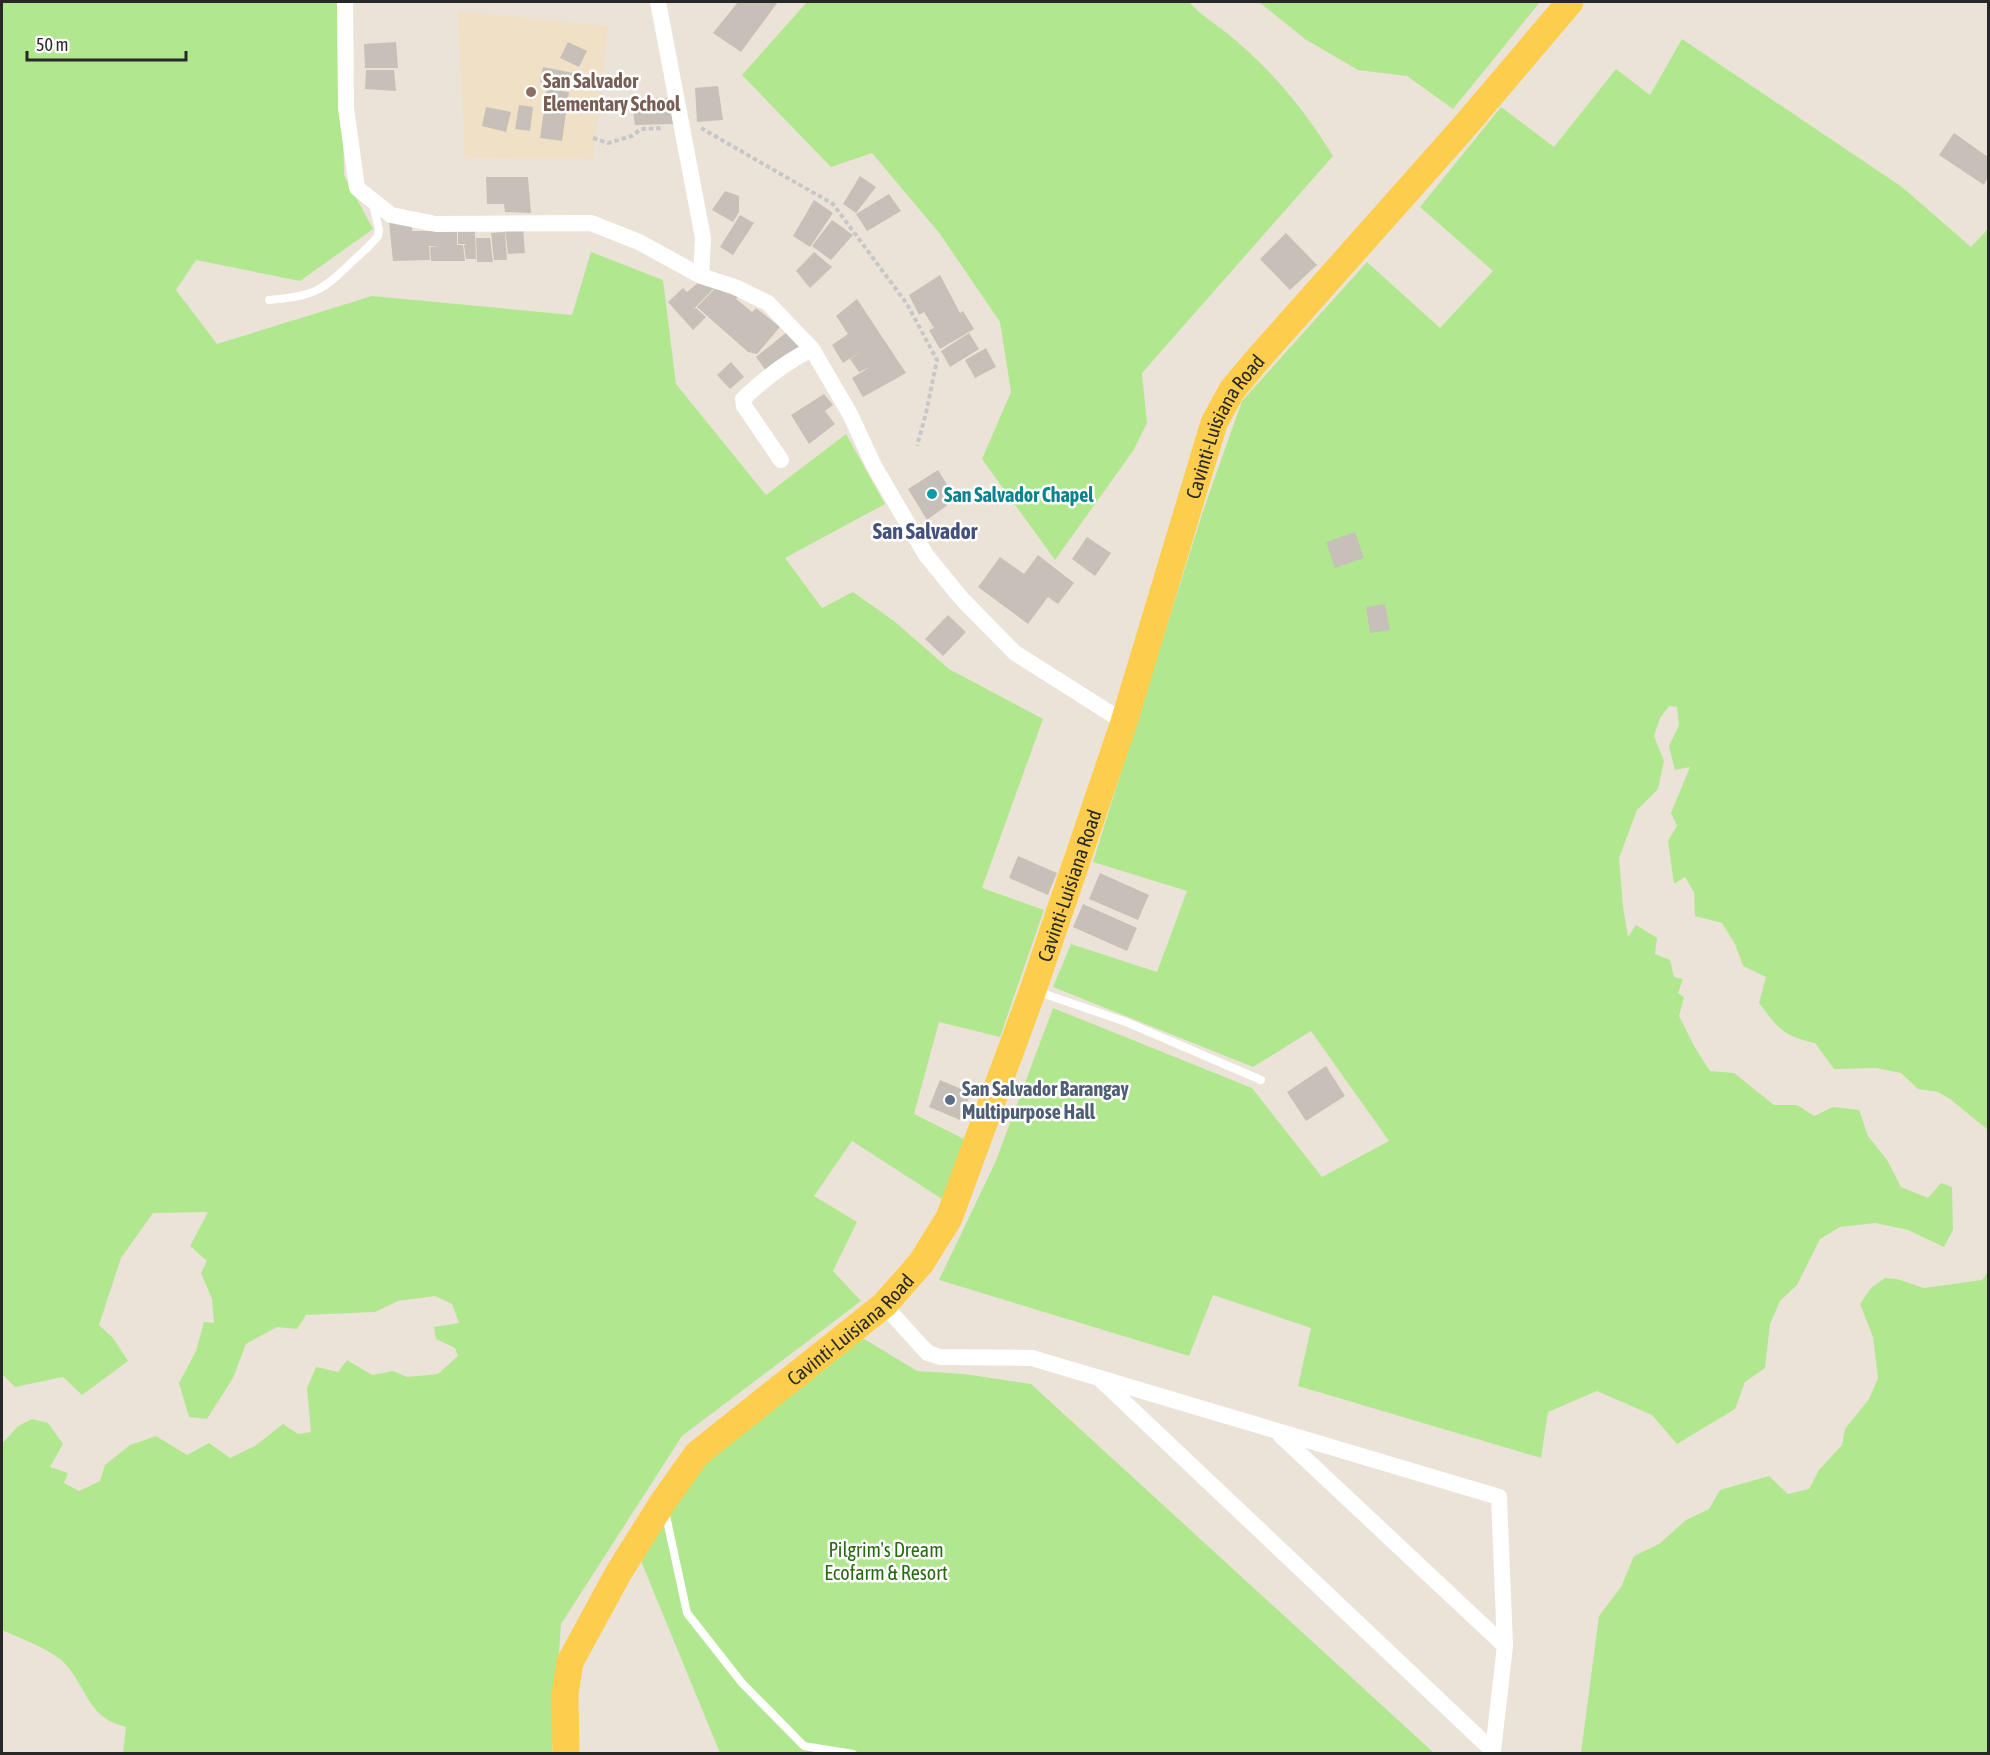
<svg xmlns="http://www.w3.org/2000/svg" width="1990" height="1755" font-family="'Asap Condensed',sans-serif">
<style>
.education{fill:#f0e0c5}
.green{fill:#b1e88f}
.building{fill:#c7c0b8}
.lines{fill:none;stroke-linecap:round;stroke-linejoin:round}
.path{stroke:#c7c7c7;stroke-width:4;stroke-dasharray:4.5 3;stroke-linecap:butt}
.lane{stroke:#fff;stroke-width:8}
.street{stroke:#fff;stroke-width:16}
.primary{stroke:#fdcd4d;stroke-width:27}
.education-dot{fill:#8d6e63;stroke:#fff;stroke-width:2}
.culture-dot{fill:#0f9aa8;stroke:#fff;stroke-width:2}
.service-dot{fill:#5c6f8a;stroke:#fff;stroke-width:2}
.labels{text-anchor:middle;dominant-baseline:central;stroke-width:5;stroke-linejoin:round;paint-order:stroke}
.education-label{font-size:20px;font-weight:bold;fill:#785e54;stroke:#fff;text-anchor:start}
.street-label{font-size:20px;fill:#282828;stroke:#fff}
.culture-label{font-size:20px;font-weight:bold;fill:#0d838f;stroke:#fff;text-anchor:start}
.service-label{font-size:20px;font-weight:bold;fill:#4e5e75;stroke:#fff;text-anchor:start}
.park-label{font-size:20px;fill:#286a13;stroke:#fff}
.quarter-label{font-size:22px;font-weight:bold;fill:#45517c;stroke:#fff}
</style>
<rect width="100%" height="100%" fill="#ece3d8"/>
<!-- education -->
<path class="education" d="M458 11 608 26 593 159 465 158Z"/>
<!-- green -->
<path class="green" d="M2 2H341L344 175 373 229 300 281 196 260 176 290 217 344 372 296 572 315 591 252 663 280 676 384 766 495 846 434 885 504 785 558 822 608 853 592 894 621 949 669 1043 719 982 888 1044 910 1000 1037 939 1022 914 1114 970 1142 942 1199 852 1141 814 1196 857 1222 833 1271 861 1301 682 1436 561 1624 552 1753H123L126 1727C84 1717 87 1682 60 1659 43 1646 21 1639 2 1630V1444L18 1426 32 1419 48 1423 63 1444 50 1467 68 1473 64 1483 79 1491 100 1481 105 1465 130 1445 156 1436 187 1455 209 1443 230 1458 255 1446 283 1424 298 1434 311 1432 307 1388 316 1367 338 1372 347 1360 372 1375 393 1371 407 1377 438 1374 458 1356 455 1348 436 1339 434 1327 459 1323 452 1304 435 1296 398 1301 375 1312 306 1315 297 1329 277 1327 246 1344 233 1378 207 1419 189 1417 179 1383 196 1351 204 1322 214 1323 212 1299 201 1273 207 1261 190 1246 208 1212 153 1213 121 1258 99 1325 113 1338 128 1361 82 1395 63 1377 15 1387 2 1374Z
M807 2H1189C1203 17 1213 22 1228 34 1270 68 1305 110 1333 156L1142 373 1147 423 1133 451 1055 560 982 459 1011 392 1000 322 940 234 872 153 831 167 742 75Z
M1259 2H1540L1453 109 1407 76 1358 70 1305 39Z
M1682 39 1902 187 1971 247 1988 229V1130L1950 1099 1938 1092 1918 1089 1901 1073 1876 1068 1834 1069 1815 1043C1783 1036 1778 1028 1759 1003L1766 977 1743 966 1735 944 1722 923 1695 916 1694 892 1685 877 1674 884 1668 841 1677 826 1671 813 1690 767 1675 770 1669 746 1679 725 1677 707 1669 706 1660 718 1654 736 1664 761 1658 789 1637 810 1619 858 1623 907 1628 937 1636 925 1657 938 1655 954 1670 960 1674 977 1683 979 1678 993 1684 997 1679 1016 1694 1046 1710 1071 1734 1073 1774 1105H1797L1814 1116 1833 1107 1859 1110 1868 1136 1887 1160 1901 1187 1928 1198 1941 1183 1952 1187 1953 1230 1944 1247 1908 1230 1875 1223 1840 1227 1820 1239 1797 1285 1780 1301 1770 1324 1765 1368 1745 1382 1735 1409 1677 1444 1652 1415 1597 1391 1548 1412 1541 1458 1298 1386 1311 1328 1213 1295 1189 1356 939 1280 995 1163 1053 1008 1252 1088 1322 1177 1389 1141 1311 1031 1253 1067 1053 987 1071 944 1157 972 1187 891 1093 862 1203 511 1242 401 1367 262 1440 328 1493 271 1420 207 1501 107 1554 147 1616 69 1650 95Z
M1988 1272V1753H1581L1599 1616 1621 1587 1634 1556 1659 1544 1686 1520 1709 1509 1720 1490 1769 1476 1788 1494 1809 1489 1819 1470 1842 1445 1845 1429 1869 1399 1878 1378 1873 1337 1860 1304 1871 1288 1885 1278 1897 1279 1924 1288 1982 1280Z
M861 1337 917 1371 964 1374 1031 1384 1434 1753H720L641 1561 707 1450Z"/>
<!-- building -->
<path class="building" d="M738 2H778L741 52 713 33Z
M396 42 398 68H365L364 44Z
M568 42 587 51 579 67 560 58Z
M543 67 573 73 570 88 540 82Z
M366 70H394L396 91 365 89Z
M718 86 723 120 697 122 695 88Z
M547 89 569 92 562 141 540 138Z
M631 98H672L675 124 635 125Z
M519 105 533 107 530 131 515 129Z
M486 107 511 112 506 132 482 126Z
M1954 133 1988 157V177L1984 185 1939 155Z
M860 176 876 187 856 213 843 204Z
M486 177H528L531 213 505 212 504 204H487Z
M725 191 739 196V212L733 222 712 210Z
M889 194 901 211 867 231 856 214Z
M814 200 833 213 810 247 793 236Z
M740 215 754 223 733 255 720 247Z
M832 220 853 235 831 260 812 246Z
M389 222 412 223V231H457V245H463L465 261H431L430 247 439 246H429L430 260 393 261Z
M523 228 525 253 508 254 505 229Z
M458 231H475L476 259H466L464 245 467 244H458Z
M505 232 507 260H494L491 233Z
M1286 233 1317 265 1290 290 1260 259Z
M476 238H490L493 262H477Z
M814 252 832 267 810 288 796 271Z
M940 275 960 313 963 311 974 329 940 349 929 330 934 328 924 312 919 315 909 295Z
M704 278 715 287 693 310 696 308 706 317 693 330 668 302 683 288 687 292Z
M720 283 738 297 736 299 752 312 756 308 780 327 757 354 748 352 697 307Z
M857 299 906 373 863 397 852 378 870 367 859 372 850 359 865 349 843 363 832 345 848 334 836 316Z
M787 332 801 348 767 372 756 357Z
M969 333 979 349 950 367 941 351Z
M986 348 996 367 975 378 965 360Z
M731 362 744 377 730 389 717 375Z
M824 394 833 405 825 411 835 424 809 444 791 415Z
M938 470 956 499 927 520 908 489Z
M1355 532 1364 558 1335 568 1326 542Z
M1087 537 1111 553 1095 576 1072 559Z
M1038 555 1074 583 1058 604 1048 597 1028 624 978 587 1000 557 1024 574Z
M1385 604 1390 630 1370 633 1366 607Z
M948 615 966 632 943 656 925 639Z
M1018 856 1057 873 1048 895 1009 878Z
M1100 873 1149 895 1138 920 1089 899Z
M1083 904 1137 928 1127 951 1073 927Z
M1326 1066 1345 1096 1306 1121 1287 1092Z
M940 1080 971 1093 960 1120 929 1107Z"/>
<g class="lines">
<!-- path -->
<path class="path" d="M701 128 833 204 907 304 937 360 926 413 917 446
M593 138 608 143 632 136 641 129 664 128"/>
<!-- lane -->
<path class="lane" d="M269 300C315 296 322 291 355 259 363 252 371 245 378 236L379 230 373 204
M1036 991 1126 1022 1261 1080
M665 1511 687 1613 742 1683 804 1746 853 1754"/>
<!-- street -->
<path class="street" d="M345 2 346 108 357 188 391 215 436 224 591 223 639 242 701 276 735 287 768 303 812 349 850 414 874 466 926 555 961 598 1015 653 1124 722
M658 2 703 238 701 276
M781 460 744 406 743 399C764 379 785 362 812 349
M884 1305 922 1347 928 1353 940 1357 1032 1358 1499 1497 1505 1646 1493 1751
M1101 1380 1493 1751
M1280 1435 1505 1646"/>
<!-- primary -->
<path class="primary" id="s1" d="M566 1754 565 1694 570 1662 619 1572 663 1502 697 1454 884 1305 921 1263 949 1218 1033 990 1124 722 1214 423 1232 390 1257 360 1464 127 1570 2"/>
</g>
<!-- markers -->
<circle class="education-dot" cx="531" cy="92" r="6"/>
<circle class="culture-dot" cx="932" cy="494" r="6"/>
<circle class="service-dot" cx="950" cy="1100" r="6"/>
<g class="labels">
<!-- education labels -->
<g class="education-label">
<text x="543" y="80">San Salvador<tspan x="543" dy="23">Elementary School</tspan></text>
</g>
<!-- street labels -->
<g class="street-label">
<text stroke="none"><textPath href="#s1" startOffset="1524">Cavinti-Luisiana Road</textPath></text>
<text stroke="none"><textPath href="#s1" startOffset="1038">Cavinti-Luisiana Road</textPath></text>
<text stroke="none"><textPath href="#s1" startOffset="534">Cavinti-Luisiana Road</textPath></text>
</g>
<!-- culture labels -->
<g class="culture-label">
<text x="944" y="494">San Salvador Chapel</text>
</g>
<!-- service labels -->
<g class="service-label">
<text x="962" y="1088">San Salvador Barangay<tspan x="962" dy="23">Multipurpose Hall</tspan></text>
</g>
<!-- park labels -->
<g class="park-label">
<text x="886" y="1549">Pilgrim's Dream<tspan x="886" dy="23">Ecofarm &amp; Resort</tspan></text>
</g>
<!-- quarter labels -->
<g class="quarter-label">
<text x="925" y="531">San Salvador</text>
</g>
</g>
<!-- border -->
<rect width="1990" height="1755" fill="none" stroke="#282828" stroke-width="6"/>
<!-- scale -->
<path d="M27 51v9h159v-9" fill="none" stroke="#282828" stroke-width="3"/>
<text x="36" y="51" font-size="18" fill="#282828" stroke="#ffffff" stroke-width="4.5" paint-order="stroke">50 m</text>
</svg>
